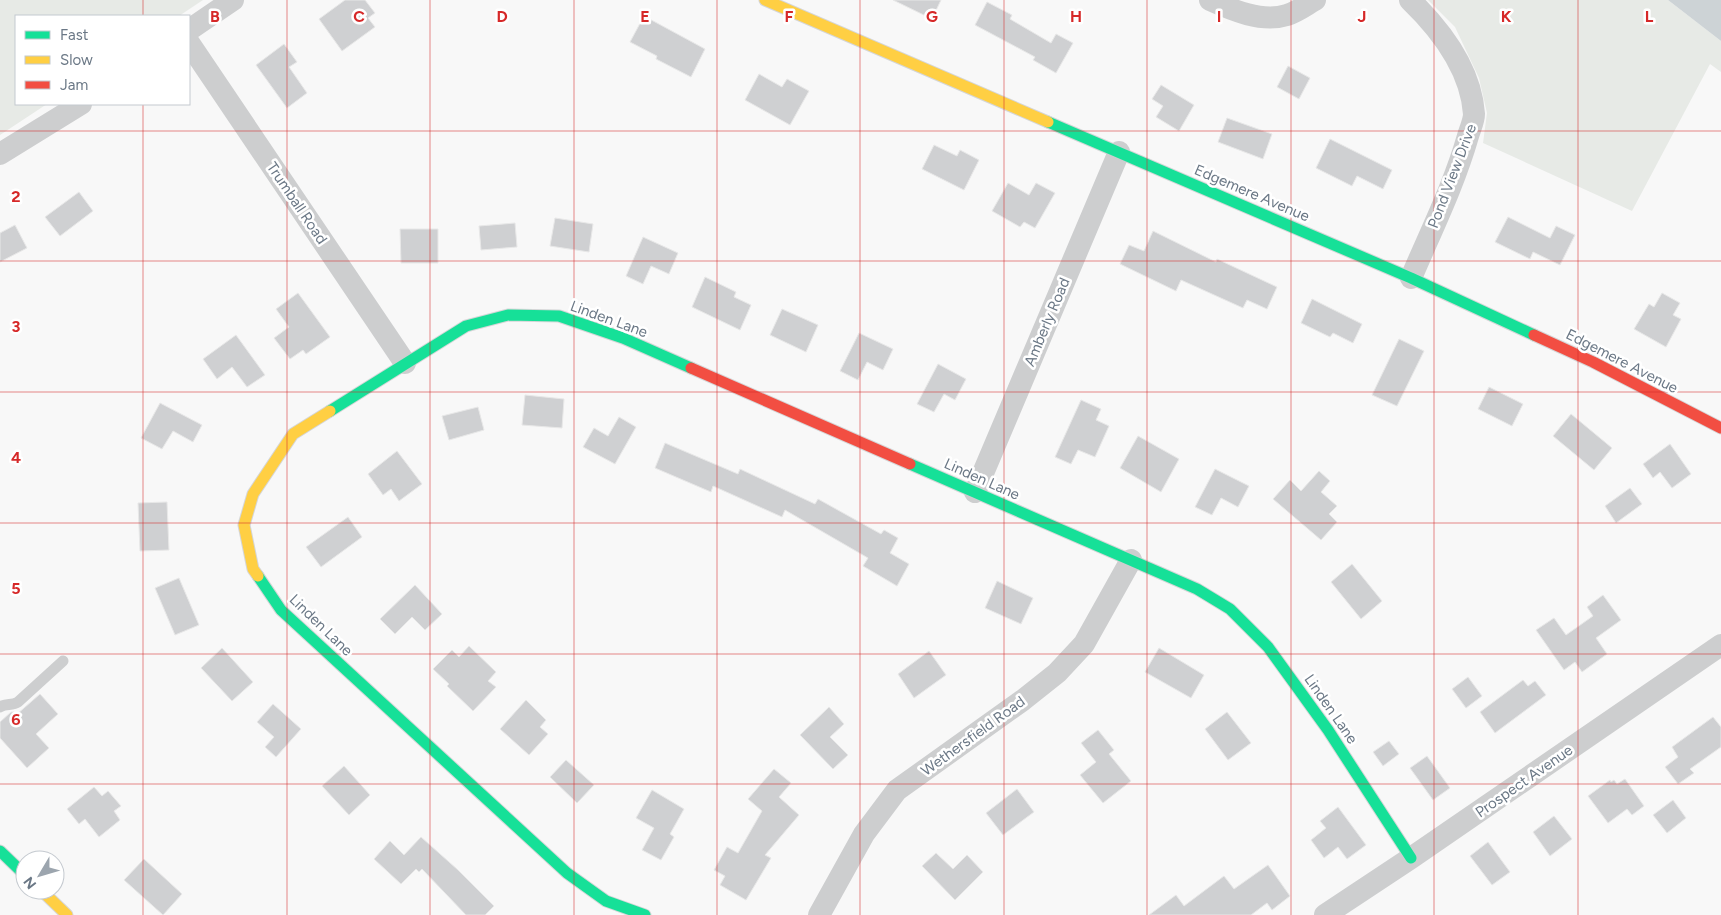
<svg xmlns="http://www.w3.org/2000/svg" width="1721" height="915" font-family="Figtree,sans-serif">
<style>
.green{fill:#e7eae6}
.water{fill:#cdd3d6}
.building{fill:#cfd0d2;stroke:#e8e8e8}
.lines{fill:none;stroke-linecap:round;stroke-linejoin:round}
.fast-casing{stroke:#d5d6d7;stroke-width:13}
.slow-casing{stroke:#d5d6d7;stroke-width:13}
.jam-casing{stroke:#d5d6d7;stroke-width:13}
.lane{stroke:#cdcecf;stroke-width:11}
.street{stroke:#cdcecf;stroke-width:22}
.fast{stroke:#16e098;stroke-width:11}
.slow{stroke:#ffcf43;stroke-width:11}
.jam{stroke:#f24e42;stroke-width:11}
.grid{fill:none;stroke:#d62828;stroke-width:1;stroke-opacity:0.55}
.labels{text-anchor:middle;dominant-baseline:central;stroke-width:5;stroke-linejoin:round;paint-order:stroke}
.street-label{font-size:15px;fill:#6b7886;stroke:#fff}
.grid-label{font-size:16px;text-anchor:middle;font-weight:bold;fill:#d62828;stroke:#fff;stroke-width:5;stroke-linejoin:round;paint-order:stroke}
</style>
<rect width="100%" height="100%" fill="#f8f8f8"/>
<!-- green -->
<path class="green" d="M0 0H203L179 16H16V104H47L0 135Z
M1428 0H1668L1721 41V72L1710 64 1632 211 1483 143 1487 113 1479 78 1455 27Z"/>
<!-- water -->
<path class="water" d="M1668 0H1721V41Z"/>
<!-- building -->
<path class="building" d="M345 0H365L375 13 368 18 375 27 342 51 319 19Z
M893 0H941L932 19Z
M987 2 1012 15 1010 19 1051 43 1056 34 1073 43 1056 73 1033 60 1035 57 975 25Z
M644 16 705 49 691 77 656 59 657 56 630 42Z
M284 44 297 62 289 67 307 93 287 108 256 65Z
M1288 66 1310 78 1299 99 1277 87Z
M759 74 782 87 787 79 809 91 790 125 745 100Z
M1161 85 1194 105 1179 131 1156 117 1163 106 1152 99Z
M1227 118 1272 134 1263 159 1218 142Z
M1330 139 1392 170 1383 189 1357 176 1352 186 1316 168Z
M934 145 957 156 960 150 979 160 964 190 922 169Z
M1008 183 1029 195 1036 183 1055 193 1035 228 1024 222 1020 227 992 211Z
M79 192 93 211 60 236 45 217Z
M1508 217 1550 238 1556 226 1575 235 1560 265 1533 252 1530 259 1495 242Z
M555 218 593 224 589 252 550 246Z
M515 223 517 247 481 250 479 226Z
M15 225 27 248 0 262V233Z
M400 229H438V263H401Z
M1153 231 1216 262 1217 259 1277 287 1267 309 1247 300 1243 308 1181 280 1176 291 1120 264 1129 245 1144 251Z
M643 237 678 253 669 274 651 266 643 284 626 276Z
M705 277 736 292 734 297 751 305 740 330 692 307Z
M298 293 330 337 306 354 303 350 290 359 274 338 289 327 276 309Z
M1662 293 1680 303 1673 315 1681 319 1666 347 1634 329 1649 304 1654 307Z
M1312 299 1362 324 1353 343 1333 333 1330 337 1301 323Z
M782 309 818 325 806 352 770 335Z
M859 333 893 349 883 370 867 362 858 380 840 371Z
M236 335 265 375 247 387 232 367 217 379 203 359Z
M1399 339 1424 351 1397 406 1372 395Z
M938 364 966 379 955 400 944 394 934 412 917 404Z
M1489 387 1523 404 1512 426 1478 409Z
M525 395 564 399 562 428 522 425Z
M1081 400 1101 409 1096 420 1109 426 1095 457 1078 450 1071 464 1055 457Z
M160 403 202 425 193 442 173 431 162 449 141 438Z
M478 407 484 430 449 440 442 416Z
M1571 414 1612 448 1594 470 1553 436Z
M619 417 636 427 615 464 583 447 594 428 608 436Z
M1138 436 1179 459 1161 492 1120 468Z
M665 443 738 474 740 469 815 504 818 499 881 534 884 530 898 538 890 553 909 564 897 586 863 566 868 558 785 510 782 517 713 486 711 492 655 468Z
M1670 444 1691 474 1672 488 1660 472 1653 478 1643 464Z
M397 451 422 484 399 501 391 489 383 495 368 474Z
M1215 469 1249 486 1238 507 1221 498 1212 515 1195 507Z
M1319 471 1330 481 1321 492 1337 506 1329 514 1337 522 1321 540 1273 499 1290 480 1301 491Z
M1630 488 1642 504 1616 523 1605 506Z
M167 502 169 550 140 551 138 503Z
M348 517 362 537 321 567 306 547Z
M1352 564 1382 601 1361 619 1331 582Z
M179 578 199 625 175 635 155 588Z
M997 581 1033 598 1021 624 985 608Z
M415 585 442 614 425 630 412 617 395 634 380 619Z
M1603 595 1621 620 1596 638 1607 654 1582 672 1575 662 1564 670 1536 630 1554 618 1566 635 1593 616 1587 607Z
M469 646 496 672 488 681 496 687 473 711 447 686 449 684 433 669 452 650 459 657Z
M222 648 253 682 232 701 201 668Z
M1159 648 1204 675 1191 698 1145 672Z
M929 651 946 675 914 698 898 674Z
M1468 677 1482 696 1466 708 1452 689Z
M1523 680 1528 686 1535 681 1546 695 1495 733 1480 712Z
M40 694 58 714 36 734 49 748 27 768 0 738V722L11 712H14L16 715Z
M526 700 546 720 540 727 548 734 529 755 500 729Z
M273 704 301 729 276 757 265 747 274 737 257 722Z
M829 707 844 724 830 737 848 755 833 769 800 735Z
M1227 712 1251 743 1228 760 1205 729Z
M1713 717 1721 727V747L1690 769 1694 773 1678 784 1665 767 1678 757 1672 747Z
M1098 730 1114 750 1109 754 1131 781 1103 803 1080 775 1096 762 1081 743Z
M1389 741 1399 754 1383 766 1373 752Z
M1427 756 1450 788 1433 800 1410 768Z
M566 760 594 785 577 803 550 777Z
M344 766 370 795 349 815 322 786Z
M774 769 791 783 779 797 799 815 765 855 771 858 746 900 720 885 725 876 714 870 727 847 738 853 762 811 748 799Z
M1625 779 1644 806 1632 815 1627 809 1608 823 1588 796 1610 780 1611 782 1614 780 1617 784Z
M94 787 102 796 108 791 121 806 114 811 120 820 99 837 85 819 79 824 67 809Z
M1017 789 1034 812 1003 835 986 813Z
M652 790 684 809 670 834 674 837 661 860 642 850 654 828 636 818Z
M1673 800 1686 818 1667 833 1653 815Z
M1338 807 1366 845 1347 859 1338 847 1324 858 1311 840 1326 828 1320 821Z
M1554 816 1572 839 1550 856 1533 832Z
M421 837 458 870 494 906 485 915H466L422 869 419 872 416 869 401 884 374 859 390 841 404 855Z
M1488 842 1510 872 1492 885 1470 856Z
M936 853 953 869 967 855 983 872 955 900 922 866Z
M144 859 182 894 163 915 124 880Z
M1268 865 1290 896 1272 910 1267 903 1251 915H1149L1176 895 1184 906 1224 876 1234 889Z"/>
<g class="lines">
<defs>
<path id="fast" d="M1048 122 1411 278 1534 335
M330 411 466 326 508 315 559 316 623 338 691 368
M910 464 1197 589 1230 609 1268 647 1328 730 1411 858
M258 576 281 610 567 873 606 901 645 915
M0 851 25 875"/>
<path id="slow" d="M765 0 1048 122
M258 576 253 569 244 525 253 494 293 434 330 411
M41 890 67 915"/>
<path id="jam" d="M1534 335 1593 362 1721 428
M691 368 910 464"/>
</defs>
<!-- fast casing -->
<use href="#fast" class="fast-casing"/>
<!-- slow casing -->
<use href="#slow" class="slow-casing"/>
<!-- jam casing -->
<use href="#jam" class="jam-casing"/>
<!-- lane -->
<path class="lane" d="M0 707C6 703 12 706 18 702L63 661"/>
<!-- street -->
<path class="street" d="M1210 0C1232 10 1262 23 1287 15 1297 12 1306 5 1315 0
M1410 0C1441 30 1471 69 1474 114 1474 121 1470 129 1468 136 1454 185 1431 231 1411 278
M189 30 233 0
M189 43 405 363
M0 154 81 104
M975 492 1119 152
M819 915 864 834 897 790 1023 700 1057 673 1084 644 1131 560
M1325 915 1411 858 1721 645"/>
<!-- fast -->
<use href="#fast" class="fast"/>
<!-- slow -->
<use href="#slow" class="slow"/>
<!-- jam -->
<use href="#jam" class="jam"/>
</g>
<!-- grid -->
<path class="grid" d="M143 0V16M287 0V915M430 0V915M574 0V915M717 0V915M860 0V915M1004 0V915M1147 0V915M1291 0V915M1434 0V915M1578 0V915M143 104V915M0 131H1721M0 261H1721M0 392H1721M0 523H1721M0 654H1721M0 784H1721"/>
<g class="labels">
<!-- street labels -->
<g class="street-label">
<text transform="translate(1452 176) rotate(-69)">Pond View Drive</text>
<text transform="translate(1252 193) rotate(23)">Edgemere Avenue</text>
<text transform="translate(297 203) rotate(56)">Trumball Road</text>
<text transform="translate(609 319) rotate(20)">Linden Lane</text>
<text transform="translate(1047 322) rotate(-67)">Amberly Road</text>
<text transform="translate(1622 361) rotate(27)">Edgemere Avenue</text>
<text transform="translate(982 479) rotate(24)">Linden Lane</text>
<text transform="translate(321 625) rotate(44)">Linden Lane</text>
<text transform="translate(1331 709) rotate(55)">Linden Lane</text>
<text transform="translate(973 736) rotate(-36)">Wethersfield Road</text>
<text transform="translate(1524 781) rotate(-35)">Prospect Avenue</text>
</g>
</g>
<g class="grid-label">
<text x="215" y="22">B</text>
<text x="359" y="22">C</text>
<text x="502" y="22">D</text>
<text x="645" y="22">E</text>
<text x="789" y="22">F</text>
<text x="932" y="22">G</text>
<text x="1076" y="22">H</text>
<text x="1219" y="22">I</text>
<text x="1362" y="22">J</text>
<text x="1506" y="22">K</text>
<text x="1649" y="22">L</text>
<text x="16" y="202">2</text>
<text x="16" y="332">3</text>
<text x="16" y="463">4</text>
<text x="16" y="594">5</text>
<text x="16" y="725">6</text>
</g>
<!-- legend -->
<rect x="15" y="15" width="175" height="90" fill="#ffffff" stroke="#c4c9cf"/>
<rect x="25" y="31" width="25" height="8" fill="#16e098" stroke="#c4c9cf"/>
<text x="60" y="40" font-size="15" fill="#6b7886">Fast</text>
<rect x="25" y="56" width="25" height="8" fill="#ffcf43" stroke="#c4c9cf"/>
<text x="60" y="65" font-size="15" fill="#6b7886">Slow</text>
<rect x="25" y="81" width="25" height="8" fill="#f24e42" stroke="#c4c9cf"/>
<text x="60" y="90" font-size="15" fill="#6b7886">Jam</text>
<!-- north arrow -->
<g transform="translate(40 875) rotate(232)"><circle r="24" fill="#ffffff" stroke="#c4c9cf"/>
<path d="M0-4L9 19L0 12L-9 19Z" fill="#9ca5ae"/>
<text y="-8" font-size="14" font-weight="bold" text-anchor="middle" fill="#6b7886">N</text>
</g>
</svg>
